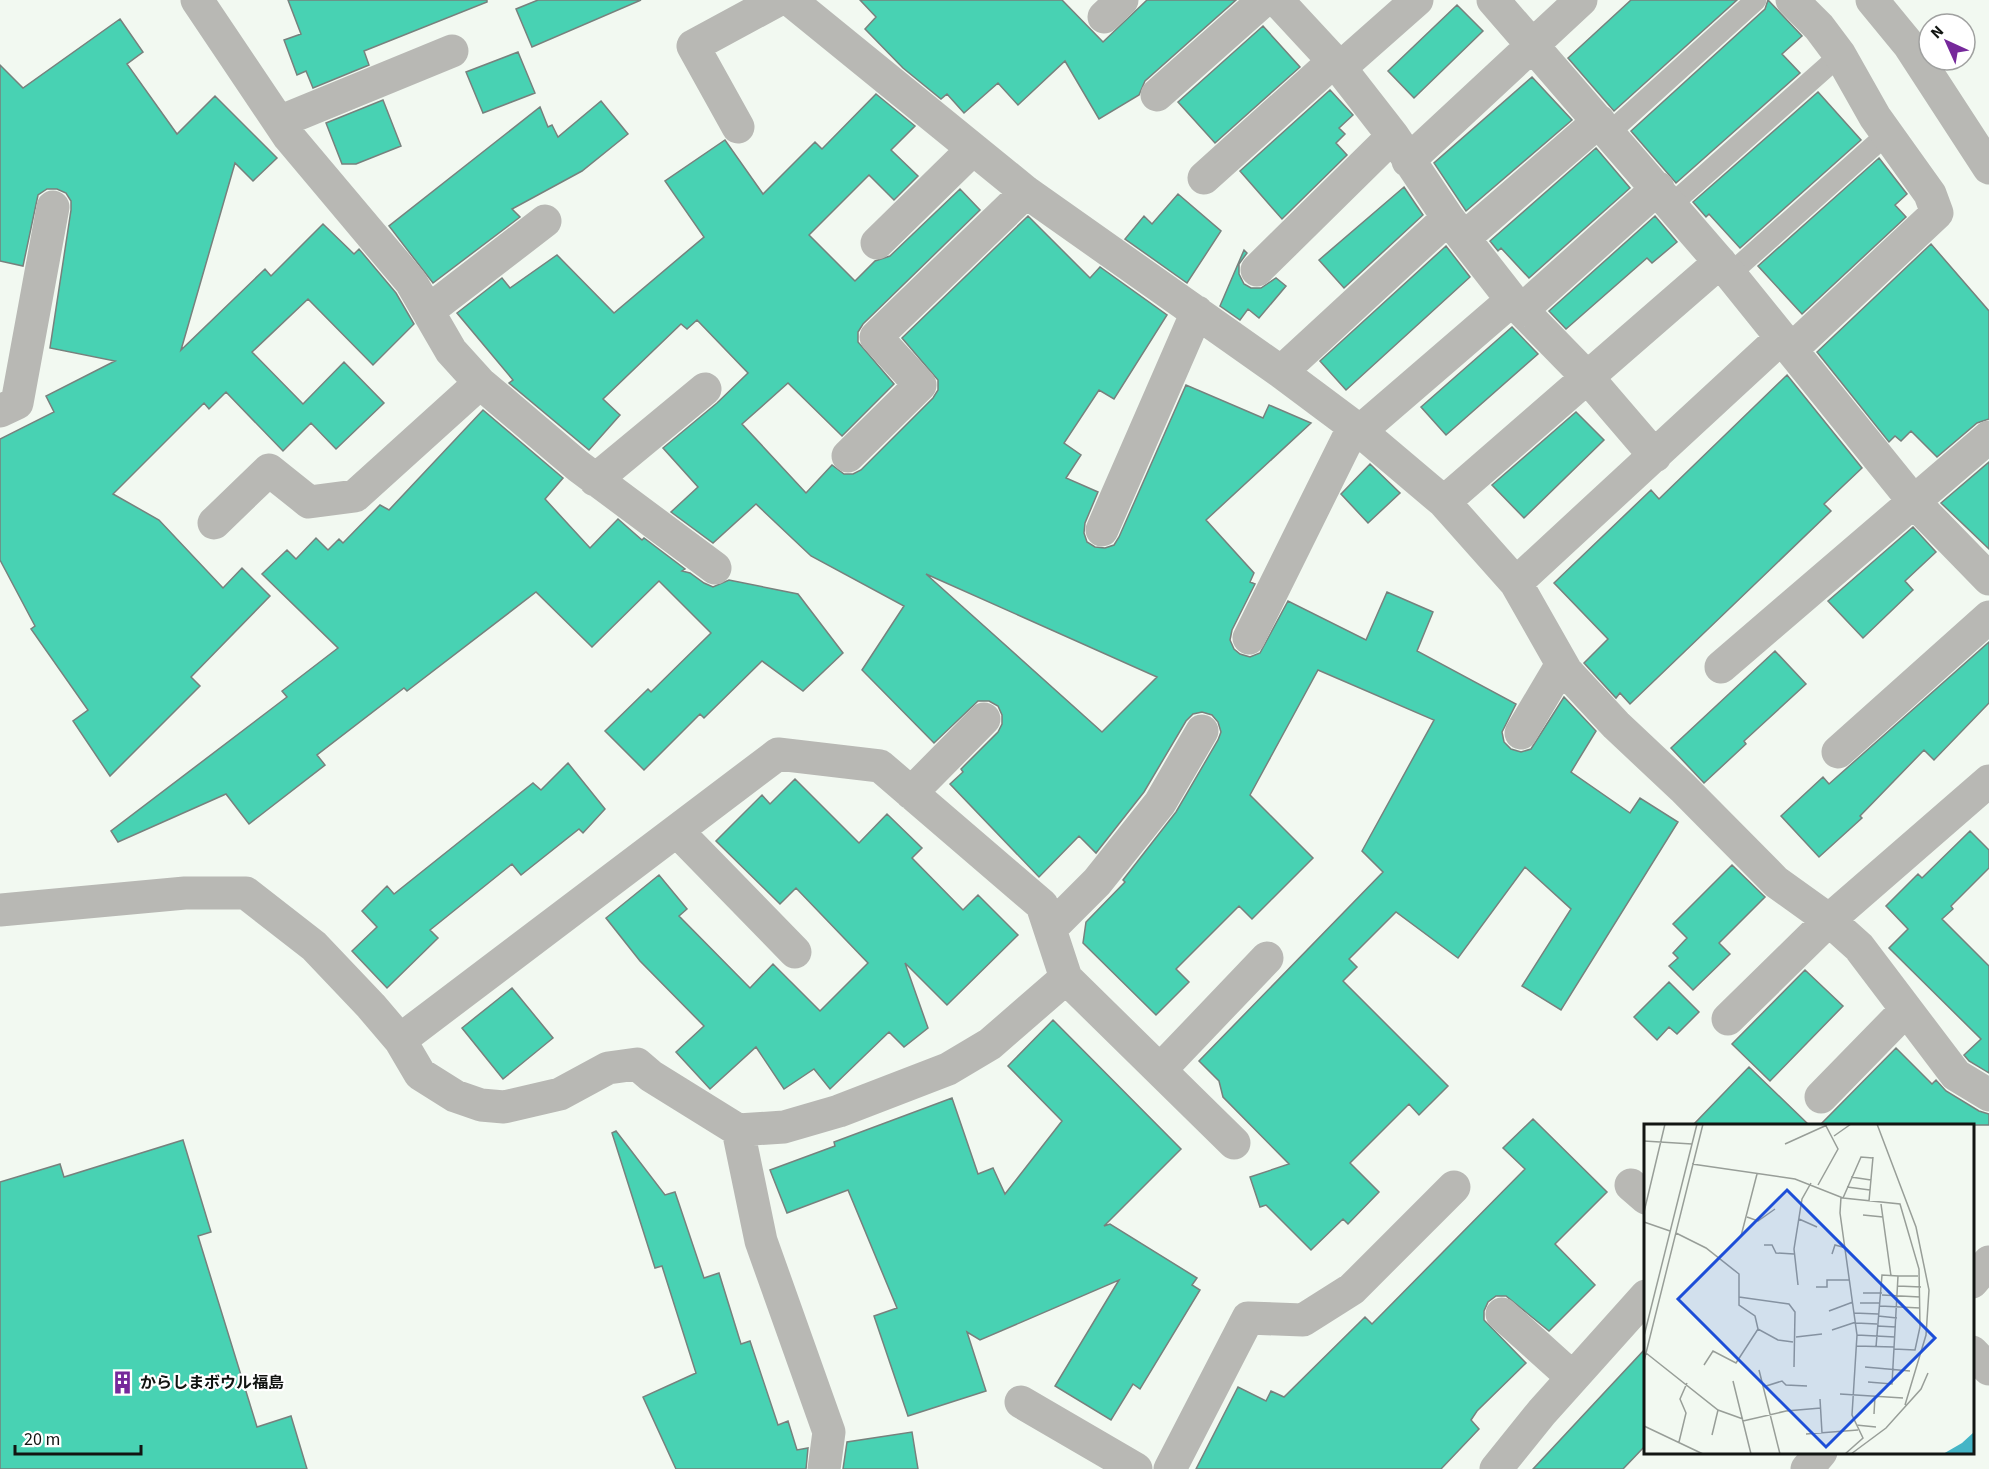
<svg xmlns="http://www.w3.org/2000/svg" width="1989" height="1469" font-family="'Source Sans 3','Noto Sans JP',sans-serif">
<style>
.building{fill:#48d2b3;stroke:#77817d;stroke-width:1.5;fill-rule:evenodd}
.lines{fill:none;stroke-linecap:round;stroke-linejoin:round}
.service{stroke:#b8b8b4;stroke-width:21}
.minor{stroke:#b8b8b4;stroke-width:33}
.labels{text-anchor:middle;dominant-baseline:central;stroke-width:4.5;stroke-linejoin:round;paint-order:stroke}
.poi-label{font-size:16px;font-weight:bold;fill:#121512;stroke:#fff;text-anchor:start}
.inset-road{fill:none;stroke:#989e98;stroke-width:1.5}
.view{fill:#1d4ed8;fill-opacity:0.15;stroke:#1d4ed8;stroke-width:3}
.inset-edge{fill:none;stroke:#121512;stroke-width:3}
</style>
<rect width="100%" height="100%" fill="#f2f9f1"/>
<!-- building -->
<path class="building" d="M288 0H487V2L364 51 369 65 313 88 306 71 297 75 284 40 301 34Z
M538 0H641L532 47 516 9Z
M860 0H1062L1103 42 1147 0H1236L1145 81 1139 95 1099 119 1065 61 1018 105 998 83 964 113 947 94 941 99 903 68 865 29 876 17Z
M1631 0H1737L1614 111 1568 58Z
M1768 0 1802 36 1782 54 1800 73 1676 183 1631 131 1765 9Z
M1457 5 1483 31 1414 98 1388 71Z
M120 19 143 52 127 64 177 134 215 96 277 158 253 181 235 163 181 350 265 269 271 276 323 224 354 254 359 249 396 293 414 324 373 365 308 299 252 352 303 404 344 362 384 403 336 449 311 423 283 451 226 392 209 409 204 403 113 494 159 520 223 588 242 568 270 596 191 677 200 686 110 776 73 721 88 710 31 629 35 626 0 560V439L54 412 46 396 115 361 50 348 71 210V201L66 193 57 189H47L38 195 23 266 0 261V65L23 88Z
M1263 26 1300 67 1215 143 1178 102Z
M518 52 535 93 483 113 466 72Z
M1532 77 1572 120 1466 211 1434 163Z
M1330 90 1353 115 1339 128 1345 134 1336 143 1347 155 1282 219 1240 171Z
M1818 92 1861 140 1740 248 1709 214 1706 217 1693 202Z
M876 94 915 126 891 150 918 176 894 200 869 175 809 235 855 281 875 261 890 256 960 189 980 210 863 324 858 332V342L894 384 842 436 788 383 742 424 806 493 832 465 844 474H853L861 470 933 398 938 390V380L902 338 1028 216 1090 278 1100 267 1167 315 1114 399 1099 390 1064 443 1081 455 1066 478 1098 492 1085 523 1084 533 1087 542 1095 547 1105 548 1114 545 1119 537 1186 385 1263 418 1269 405 1311 423 1206 520 1254 573 1250 582 1255 584 1232 630 1230 640 1234 649 1240 654 1250 657 1260 653 1288 601 1366 640 1387 592 1433 612 1417 651 1516 704 1502 732 1504 742 1511 749 1521 752 1531 749 1564 697 1596 731 1571 772 1630 813 1640 798 1678 822 1561 1010 1522 986 1571 909 1525 867 1458 958 1396 912 1349 959 1357 967 1343 981 1448 1086 1419 1115 1409 1104 1350 1163 1379 1192 1348 1224 1343 1219 1311 1250 1266 1205 1260 1207 1250 1177 1289 1164 1223 1097 1219 1081 1199 1061 1383 872 1362 851 1434 720 1318 670 1250 795 1313 858 1252 919 1239 906 1176 969 1189 982 1156 1015 1083 943 1086 922 1125 882 1123 880 1176 812 1218 740 1221 732 1218 722 1212 715 1202 712 1193 714 1186 721 1144 792 1096 853 1079 836 1039 877 950 784 963 772 961 769 998 732 1002 724V715L998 706 989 701H978L934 743 862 670 904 606 811 556 756 504 713 543 671 512 698 487 663 448 717 403 748 373 697 320 687 329 681 324 603 399 620 415 589 450 509 383 513 380 457 313 502 278 510 288 557 255 614 313 704 237 665 181 725 140 763 194 815 142 822 149ZM926 574 1157 677 1102 732Z
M383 100 401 146 356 164H342L326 123Z
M601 101 628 134 582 171 512 209 520 217 433 283 389 226 540 107 548 127 552 125 558 137Z
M1596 148 1630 188 1529 278 1501 248 1498 251 1490 241Z
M1879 158 1907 194 1895 205 1906 217 1802 314 1758 266Z
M1404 187 1423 215 1344 288 1319 260Z
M1178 194 1221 231 1187 283 1125 239 1144 216 1152 224Z
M1655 216 1677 242 1652 263 1647 258 1566 329 1549 311Z
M1931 244 1989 311V419L1977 423 1937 457 1911 431 1901 441 1895 436 1889 442 1817 352Z
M1446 246 1470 277 1346 390 1320 361Z
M1244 250 1247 253 1239 264V274L1244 284 1251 288H1261L1276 278 1286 286 1259 318 1248 309 1240 320 1220 306Z
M1512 327 1538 354 1446 435 1421 407Z
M1787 375 1862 468 1824 504 1831 511 1630 704 1620 693 1616 698 1584 663 1608 639 1554 583 1651 490 1659 499Z
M483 410 563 478 545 499 590 548 618 519 642 540 644 538 685 569 682 571 690 573 704 583 713 587 729 580 798 594 843 653 803 691 762 661 704 718 700 714 644 770 605 731 648 689 651 692 711 633 659 581 592 647 536 592 407 691 404 688 317 755 325 765 249 824 226 794 118 842 111 831 287 697 282 691 338 648 262 574 287 550 296 559 316 538 328 550 339 539 343 543 380 505 389 510Z
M1576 412 1604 440 1524 518 1492 485Z
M1989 462V549L1941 503Z
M1370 464 1400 493 1368 523 1341 494Z
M1913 527 1936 552 1905 581 1913 590 1863 638 1828 601Z
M1989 642V703L1934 760 1924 750 1860 816 1862 818 1819 857 1781 816 1823 777 1829 784Z
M1775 651 1806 684 1744 741 1746 744 1704 783 1671 748Z
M568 763 605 809 583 833 579 829 521 875 512 864 430 930 438 938 387 988 352 951 377 927 362 911 387 886 394 894 533 783 541 790Z
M795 779 859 843 887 814 922 848 912 858 963 910 978 895 1018 935 947 1005 905 963 928 1028 904 1047 889 1032 830 1089 814 1069 784 1089 756 1047 710 1089 676 1052 704 1026 640 961 606 918 659 875 687 909 679 916 750 988 773 964 820 1011 868 963 796 888 780 904 716 841 762 795 770 804Z
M1970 831 1989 850V868L1951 906 1953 909 1942 919 1989 966V1073L1969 1061 1964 1055 1981 1039 1889 948 1908 929 1886 906 1918 874 1922 878Z
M1732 865 1765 897 1719 943 1730 954 1693 990 1669 966 1678 958 1673 953 1687 938 1673 924Z
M1805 970 1843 1006 1770 1081 1732 1044Z
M1669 982 1699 1012 1677 1034 1669 1027 1657 1040 1634 1017Z
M512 988 553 1038 503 1079 462 1028Z
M1053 1020 1181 1149 1104 1226 1110 1224 1197 1278 1192 1285 1200 1290 1140 1389 1133 1384 1111 1420 1055 1386 1119 1280 980 1340 967 1332 986 1391 908 1416 874 1316 897 1308 848 1190 787 1213 770 1170 835 1146 834 1142 952 1098 978 1174 993 1168 1005 1194 1062 1121 1008 1066Z
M1896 1048 1932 1084 1936 1080 1946 1091 1979 1111 1989 1114V1125H1820Z
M1749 1067 1809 1125H1693Z
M1533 1119 1607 1192 1555 1244 1595 1285 1549 1331 1506 1296H1496L1488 1302 1484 1311V1320L1526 1363 1477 1411 1471 1420 1479 1429 1441 1469H1196L1238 1387 1266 1401 1271 1391 1284 1397 1365 1317 1372 1324 1525 1169 1503 1148Z
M616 1131 665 1195 675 1192 704 1278 719 1273 741 1344 750 1341 778 1425 788 1421 797 1450 808 1448 806 1469H676L643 1397 696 1373 662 1266 655 1268 612 1133Z
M183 1140 211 1232 198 1236 257 1427 291 1416 307 1469H0V1182L60 1164 64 1177Z
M1646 1348V1445L1623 1469H1533Z
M912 1432 918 1469H843L847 1442Z"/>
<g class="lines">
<!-- service -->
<path class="service" d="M1609 133 1756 0
M1672 204 1840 55
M1730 274 1887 134"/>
<!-- minor -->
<path class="minor" d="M197 0 289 137 411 282 451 351 480 383 578 466 715 568
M790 0 1026 192 1281 372 1360 431 1444 502 1516 583 1566 671 1616 725 1683 788 1776 882 1829 920 1859 947 1956 1075 1989 1095
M1277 0 1340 68 1393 136 1448 218 1512 300 1588 378 1655 456
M1493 0 1730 274 1915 503 1989 579
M1872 0 1909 45 1989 168
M1104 17 1122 0
M1340 68 1417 0
M1157 95 1264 0
M279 122 452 51
M738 127 693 46 778 0
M1408 161 1581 0
M1204 178 1334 61
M1464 238 1599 121
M877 243 972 150
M1257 270 1393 136
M1522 310 1658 188
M428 311 545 221
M1791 350 1937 213 1930 194 1875 117 1840 55 1819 27 1792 0
M1281 372 1448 218
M0 411 17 403 53 207
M1360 431 1512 300
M848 456 920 385 876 337 1026 192
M595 480 705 389
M1444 502 1720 262
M214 523 269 470 309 502 355 496 480 383
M1102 530 1197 312
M1516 583 1781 338
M1249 638 1354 426
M1721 667 1989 437
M1521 733 1562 664
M1838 752 1989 617
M911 793 984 719
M677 831 795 952
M0 910 185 893H246L314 946 371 1006 400 1040 420 1074 455 1096 481 1105 504 1107 560 1094 608 1068 637 1064 651 1076 738 1130
M1050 929 1097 882 1160 803 1202 731
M1728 1019 1829 920 1989 781
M400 1040 778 754 880 766 1042 905 1066 978 1234 1143
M1160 1070 1267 958
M1821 1097 1905 1011
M1631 1185 1646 1198
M1972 1282 1989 1262
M1502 1314 1572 1377
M1972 1352 1989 1369
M1021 1402 1136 1469
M824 1469 829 1432 761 1241 738 1130 784 1127 839 1111 948 1069 990 1044 1066 978
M1170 1469 1248 1318 1303 1320 1352 1289 1454 1187
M1496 1469 1542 1412 1646 1296
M1807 1469 1821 1452"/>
</g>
<!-- icons -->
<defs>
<symbol id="building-bare" viewBox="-9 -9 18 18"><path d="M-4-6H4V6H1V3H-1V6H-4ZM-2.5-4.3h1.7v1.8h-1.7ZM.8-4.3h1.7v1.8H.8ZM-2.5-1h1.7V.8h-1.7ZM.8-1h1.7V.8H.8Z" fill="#76299b" stroke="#fff" stroke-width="2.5" paint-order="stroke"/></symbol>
</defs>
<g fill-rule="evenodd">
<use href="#building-bare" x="106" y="1366" width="33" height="33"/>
</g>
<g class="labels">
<!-- poi labels -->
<g class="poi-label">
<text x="140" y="1383">からしまボウル福島</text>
</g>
</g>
<!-- overview -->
<g transform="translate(1644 1124)">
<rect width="330" height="330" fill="#f2f9f1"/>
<path d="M330 308V330H299L318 319Z" fill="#45b5c6"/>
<path class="inset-road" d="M233 0 272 103 285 166 282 211 261 281M190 12 207 0M0 17 48 20M141 20 183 1M48 40 151 55 199 74 256 80 275 145 276 203 271 226 250 225M207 53 227 56M174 61 194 25 181 0M203 63 226 66M197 73 196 89 213 211 208 291 219 314 201 330M199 74 217 33 229 34M225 77 229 33M237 80 247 152M0 88 21 0M219 91 239 93M103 93 114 97 131 85M155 95 173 103M0 98 26 107M32 109 62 124 95 150V181L111 192 114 205M97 112 113 50M120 121H128L132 129 150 130M188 130 191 121 202 124M254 152H274M154 161 150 125 158 75 167 59M254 162 277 163M172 163H183V156H205M219 169H238M238 171 276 173M95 173 145 180 151 188 150 243M216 179H236M236 182 276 184M185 187 209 178M210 189 234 190M234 192 253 194M212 199 233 200M233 202 252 203M188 206 212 198M213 211 251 213M0 212 53 0M152 213 178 210M212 222 250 223M2 229 74 286 99 295M0 237 59 0M60 241 69 227 92 239 114 205 134 216 149 218M221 243 266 247M115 246 136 330M89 257 107 330M224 258 248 260 254 152 238 151 232 223M119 263 138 257 142 261 163 262M196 270 259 274M176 275 178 309M230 290 231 272M99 297 142 287 177 284M212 301 232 303M0 302 59 330M162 310 214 306M68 311 74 286M35 318 42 289 36 275 43 259M207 330 242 304 277 265 284 249"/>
<path class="view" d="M143 66 291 214 182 323 34 175Z"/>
<rect width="330" height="330" class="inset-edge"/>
</g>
<!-- north arrow -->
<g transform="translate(1947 42) rotate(315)"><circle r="28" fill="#ffffff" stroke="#a0a1a0" stroke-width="1.5"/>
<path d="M0-4.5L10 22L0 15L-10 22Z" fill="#76299b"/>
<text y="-9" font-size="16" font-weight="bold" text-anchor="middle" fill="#121512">N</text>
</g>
<!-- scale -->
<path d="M15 1445v9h126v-9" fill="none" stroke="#121512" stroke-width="3"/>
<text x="24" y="1445" font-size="18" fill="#121512" stroke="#ffffff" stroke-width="4.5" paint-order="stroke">20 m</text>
</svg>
